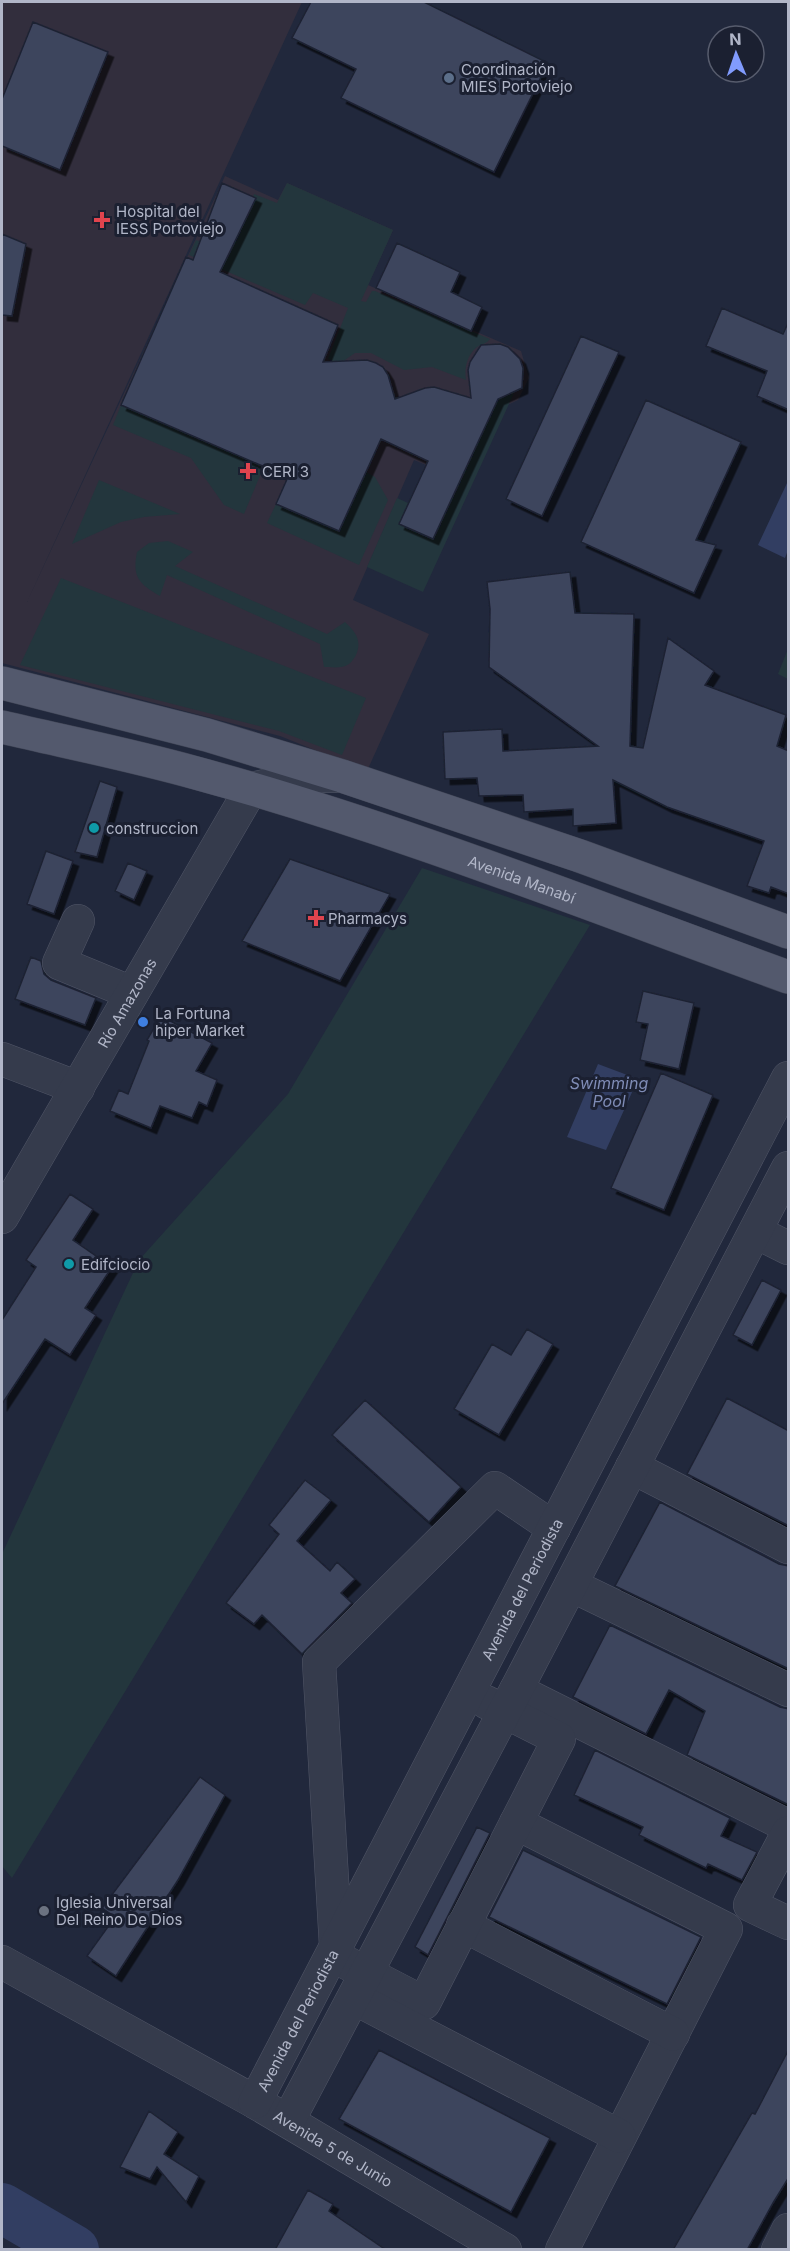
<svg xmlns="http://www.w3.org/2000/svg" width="790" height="2251" font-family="Inter,sans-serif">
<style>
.medical{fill:#322e3d}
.green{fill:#23363d}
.water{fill:#323e62}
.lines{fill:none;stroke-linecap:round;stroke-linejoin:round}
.river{stroke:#323e62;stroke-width:50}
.building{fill:#3d445d;stroke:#1d2233;stroke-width:1.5;filter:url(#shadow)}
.minor-casing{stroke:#515667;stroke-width:34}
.major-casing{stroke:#3f4455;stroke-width:34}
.minor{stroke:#353b4c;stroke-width:33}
.major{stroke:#53596d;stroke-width:33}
.service-dot{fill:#5c6f8a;stroke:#1b2031;stroke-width:2}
.health-dot{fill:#e0444e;stroke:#1b2031;stroke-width:2}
.culture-dot{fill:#0f9aa8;stroke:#1b2031;stroke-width:2}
.shop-dot{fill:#3f7fe0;stroke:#1b2031;stroke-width:2}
.worship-dot{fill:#6b7280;stroke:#1b2031;stroke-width:2}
.labels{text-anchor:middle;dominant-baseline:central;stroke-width:6;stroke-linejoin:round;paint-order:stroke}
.poi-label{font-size:15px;fill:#b1b6c8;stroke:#1b2031;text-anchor:start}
.street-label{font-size:15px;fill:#b1b6c8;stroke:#1b2031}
.water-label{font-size:16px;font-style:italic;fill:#7f8cb6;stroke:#1b2031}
</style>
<defs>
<filter id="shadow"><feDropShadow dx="5.5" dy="5.5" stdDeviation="0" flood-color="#0009"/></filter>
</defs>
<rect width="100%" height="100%" fill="#21283c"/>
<!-- medical -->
<path class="medical" d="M2 2H302L27 602 225 176 278 200 287 183 393 230 368 285 521 351 529 378 518 400 499 409 468 482 414 460 353 600 429 634 367 771 280 736 2 663Z"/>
<!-- green -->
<path class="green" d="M287 183 393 230 361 301 366 302 372 291H375L490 339C486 344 482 344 477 347 467 355 464 368 466 380L432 367 404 370 371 353H355L339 364 328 359 348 308 313 293 305 305 189 255 196 240 229 253 254 194 277 203Z
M514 393 423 592 367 567 397 498 408 503 399 524 433 539 498 399Z
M121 405 264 466 244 514 224 505 191 458 113 425Z
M366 472 375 477 388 500 359 565 267 523 276 504 339 531Z
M99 480 180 514 144 517 121 522 72 544Z
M168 541 193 552 175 566 327 634 345 622C356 632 363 642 355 657 353 659 351 663 349 664 342 669 331 667 324 667L320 644 167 575 160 596C139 584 132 577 137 552L149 543Z
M61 578 366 698 342 755 279 731 20 665Z
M788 649V679L778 674Z
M422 868 590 925 12 1878 2 1866V1554L139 1260 288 1094Z"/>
<!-- water -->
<path class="water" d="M788 481V550L785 558 758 545Z
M598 1064 638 1079 606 1150 567 1137Z"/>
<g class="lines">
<!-- river -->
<path class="river" d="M2 2208 74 2250"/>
</g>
<!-- building -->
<path class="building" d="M311 2H424L548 63 494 172 341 98 356 69 292 38Z
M33 22 108 52 60 170 2 146V99Z
M222 183 256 198 220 272 338 325 323 362 367 360 376 363 383 367 388 375 395 399 425 388 434 387 471 398 468 370 470 362 481 345 500 344 508 347 520 359 523 368 522 388 498 399 433 539 399 524 428 461 381 439 339 531 276 504 288 477 121 405 186 257 193 260Z
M2 234 26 244 12 316 2 315Z
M397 243 460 272 451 292 482 307 471 331 376 288Z
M722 308 783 334 789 321V410L757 396 767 371 706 346Z
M581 336 619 352 542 516 506 499Z
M646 400 741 442 696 540 716 545 694 593 581 542Z
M570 572 575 613 634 614 630 746 643 748 668 638 714 671 705 685 786 715 777 746 789 751V894L771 887 769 893 747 886 764 841 667 807 613 780 616 823 573 826V809L524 812 523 795 479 796 477 778 445 779 443 732 502 729 503 751 598 746 489 667 490 609 487 582Z
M100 781 117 787 97 857 75 852Z
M46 851 73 861 54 914 27 904Z
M290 859 390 894 340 981 242 941Z
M128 863 147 871 134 900 115 891Z
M31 957 41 961 44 974 51 980 96 998 85 1025 15 999Z
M643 991 694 1003 679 1069 640 1060 648 1024 636 1022Z
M161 1016 212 1043 196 1071 217 1080 207 1106 199 1102 192 1118 160 1106 151 1128 110 1111 119 1090 128 1094 149 1041 147 1040Z
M661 1073 713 1095 664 1210 611 1188Z
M70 1194 93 1209 73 1240 112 1267 85 1308 96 1315 70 1355 45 1339 2 1404V1320L36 1267 26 1260Z
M762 1280 781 1290 752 1345 733 1335Z
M527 1329 553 1344 499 1435 454 1409 492 1344 511 1355Z
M727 1398 789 1431V1526L687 1474Z
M365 1400 461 1487 429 1522 332 1435Z
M305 1480 331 1500 297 1541 330 1571 337 1562 355 1579 341 1593 352 1603 302 1654 262 1615 254 1624 226 1603 279 1534 269 1525Z
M660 1502 779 1564 789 1566V1669L615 1586Z
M610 1625 780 1707 789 1709V1805L687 1755 705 1711 669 1690 646 1734 573 1697Z
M595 1750 730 1818 721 1836 757 1852 742 1880 708 1864 706 1868 639 1835 643 1827 574 1795Z
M200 1777 225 1795 178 1880 116 1976 87 1956 115 1917 102 1908Z
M477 1827 490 1833 428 1955 415 1947Z
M523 1850 701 1937 667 2004 489 1917Z
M789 2049V2177L773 2203 747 2250H673L752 2113 755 2114Z
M379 2050 550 2138 511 2212 339 2119Z
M149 2111 178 2132 164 2154 199 2176 186 2202 157 2167 150 2179 120 2167Z
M308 2190 333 2204 329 2211 386 2250H275Z"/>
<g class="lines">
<defs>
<g id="minor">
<path d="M78 921 59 963 132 993"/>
<path d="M2 1059 78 1088"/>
<path id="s1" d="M2 1217 251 789 309 776H340"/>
<path d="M756 1232 788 1248"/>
<path d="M632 1467 788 1547"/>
<path d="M571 1585 788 1690"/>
<path d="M516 1690 788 1826"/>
<path d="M516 1823 726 1929 562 2250"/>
<path d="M788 1833 750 1905 788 1923"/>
<path d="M463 1925 673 2034"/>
<path d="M336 1946 319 1662 495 1488 554 1528"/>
<path id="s2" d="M2 1962 255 2102 505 2250"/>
<path d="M347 1963 424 2003 559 1739 486 1702"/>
<path d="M354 1998 619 2136"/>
<path id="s3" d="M255 2102 788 1078"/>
<path d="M288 2121 516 1690 788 1168"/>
<path d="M778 2250 788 2230"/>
</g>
<g id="major">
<path d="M2 683 207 735 342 776 580 856 788 932"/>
<path id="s4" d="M2 727C66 742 132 755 196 773 398 828 592 906 788 977"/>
</g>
</defs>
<!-- minor casing -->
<use href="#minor" class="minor-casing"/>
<!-- major casing -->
<use href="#major" class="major-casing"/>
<!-- minor -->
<use href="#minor" class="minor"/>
<!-- major -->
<use href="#major" class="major"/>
</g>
<!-- markers -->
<circle class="service-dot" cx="449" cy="78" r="6"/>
<g class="health-dot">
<path d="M99 211h6v6h6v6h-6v6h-6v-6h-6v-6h6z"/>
<path d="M245 462h6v6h6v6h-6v6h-6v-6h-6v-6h6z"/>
<path d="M313 909h6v6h6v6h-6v6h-6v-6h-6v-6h6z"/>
</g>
<g class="culture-dot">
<circle cx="94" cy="828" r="6"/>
<circle cx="69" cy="1264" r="6"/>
</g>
<circle class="shop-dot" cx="143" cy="1022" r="6"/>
<circle class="worship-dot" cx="44" cy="1911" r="6"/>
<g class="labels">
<!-- poi labels -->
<g class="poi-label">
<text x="461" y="69">Coordinación<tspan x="461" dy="17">MIES Portoviejo</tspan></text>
<text x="116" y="211">Hospital del<tspan x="116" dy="17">IESS Portoviejo</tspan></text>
<text x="262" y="471">CERI 3</text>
<text x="106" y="828">construccion</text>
<text x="328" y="918">Pharmacys</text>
<text x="155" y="1013">La Fortuna<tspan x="155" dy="17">hiper Market</tspan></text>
<text x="81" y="1264">Edifciocio</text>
<text x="56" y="1902">Iglesia Universal<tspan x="56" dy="17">Del Reino De Dios</tspan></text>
</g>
<!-- street labels -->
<g class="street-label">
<text stroke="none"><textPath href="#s4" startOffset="542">Avenida Manabí</textPath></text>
<text stroke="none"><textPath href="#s1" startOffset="248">Río Amazonas</textPath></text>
<text stroke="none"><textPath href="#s3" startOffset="578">Avenida del Periodista</textPath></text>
<text stroke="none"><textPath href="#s3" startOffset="92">Avenida del Periodista</textPath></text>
<text stroke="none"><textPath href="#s2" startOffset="380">Avenida 5 de Junio</textPath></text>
</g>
<!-- water labels -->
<g class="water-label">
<text x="609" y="1083">Swimming<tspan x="609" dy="18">Pool</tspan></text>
</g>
</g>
<!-- border -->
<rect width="790" height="2251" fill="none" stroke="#b1b6c8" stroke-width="6"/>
<!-- north arrow -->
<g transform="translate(736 54) rotate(358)"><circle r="28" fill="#1b2031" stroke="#575c6d" stroke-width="1.5"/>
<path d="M0-4.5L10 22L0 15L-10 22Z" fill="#819bfd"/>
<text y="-9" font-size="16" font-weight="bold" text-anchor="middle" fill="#b1b6c8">N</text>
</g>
</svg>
